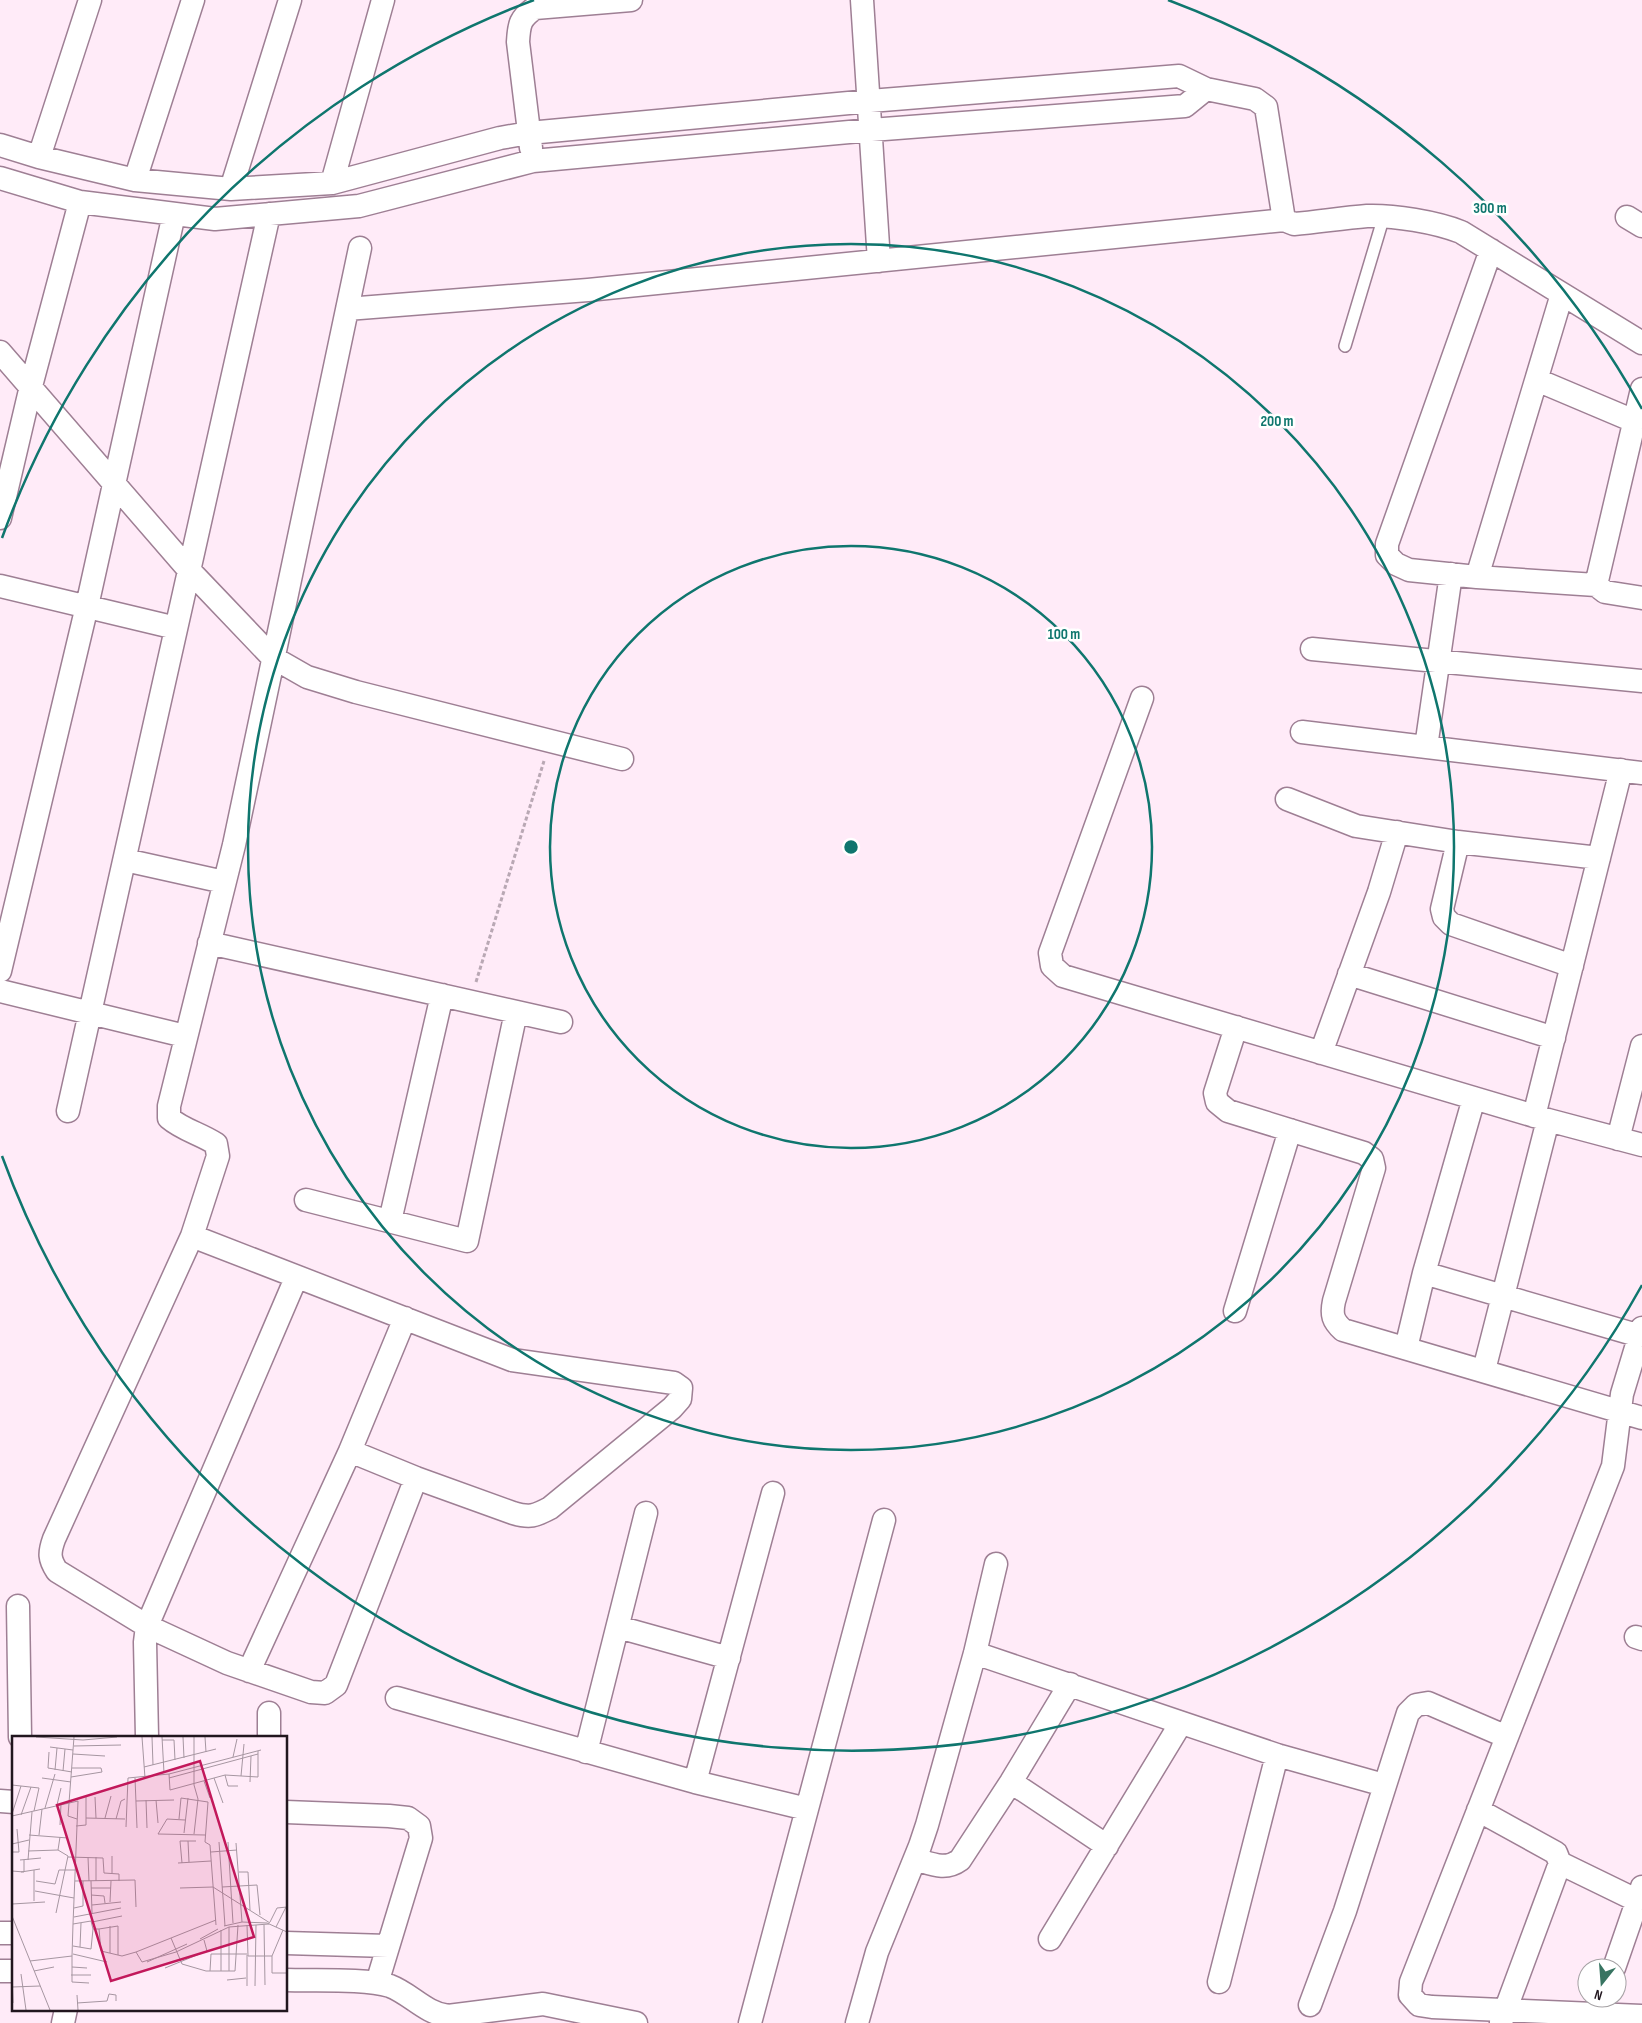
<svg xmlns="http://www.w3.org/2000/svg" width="1642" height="2023" font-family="'Sofia Sans Condensed',sans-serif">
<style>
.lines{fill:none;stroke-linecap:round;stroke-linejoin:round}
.service-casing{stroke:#9e7f94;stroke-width:14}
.minor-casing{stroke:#9e7f94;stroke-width:25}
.path{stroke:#b9a8b4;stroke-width:3;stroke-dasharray:4 2.5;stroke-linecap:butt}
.service{stroke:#fff;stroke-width:11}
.minor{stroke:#fff;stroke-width:22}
.ring{fill:none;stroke:#0f766e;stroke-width:2.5}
.inset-road{fill:none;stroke:#a696a1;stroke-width:1}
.view{fill:#c2185b;fill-opacity:0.15;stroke:#c2185b;stroke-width:2.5}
.inset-edge{fill:none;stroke:#21161e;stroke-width:2.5}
.centre{fill:#0f766e;stroke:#fff;stroke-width:2.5}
.ring-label{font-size:15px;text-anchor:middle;font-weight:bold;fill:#0f766e;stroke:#fff;stroke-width:5;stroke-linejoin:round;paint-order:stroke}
</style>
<rect width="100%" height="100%" fill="#ffebf8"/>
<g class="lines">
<defs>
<path id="service" d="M1345 346 1384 216"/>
<path id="minor" d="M862 0 879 261
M0 145 39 157 135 180 231 189 332 183 500 138 529 133 870 101 1179 76 1206 89 1255 99 1266 107 1284 220 1294 224C1318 222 1342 218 1367 216 1393 215 1436 222 1461 232L1642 343
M531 148 518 42C519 24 520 18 535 8L631 0
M39 157 90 0
M0 178 80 202 215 219 359 206 533 161 871 130 1185 106 1206 89
M135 180 193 0
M332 183 383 0
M231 189 290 0
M1627 217 1642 226
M360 248 234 845 169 1106V1118C183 1130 201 1134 216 1144L218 1156 192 1236 54 1539C49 1553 49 1559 57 1571L147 1626 227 1663 311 1692 325 1693 336 1685 416 1478
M1491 250 1387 544V555L1396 564 1409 570 1477 577 1596 585
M347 309 588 290 1284 220
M0 352 189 570 272 657 307 677 356 692 622 759
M1537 380 1634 421
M1642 389 1596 585 1605 592 1642 598
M0 518 31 386 80 202
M1477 577 1562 294
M0 586 176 628
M1312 649 1642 681
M1142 698 1050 953 1052 966 1063 976 1548 1120 1642 1145
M1302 732 1642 773
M1426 747 1451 574
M1287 799 1356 826 1458 842 1599 858
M1458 842 1442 909 1444 917 1451 924 1572 966
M125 860 224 882
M209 943 561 1022
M0 971 87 606 174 214
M1349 974 1554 1038
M0 991 185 1036
M1236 1027 1215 1093 1217 1102 1228 1111 1364 1153 1372 1159 1374 1168 1334 1301C1331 1315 1333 1321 1343 1330L1642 1418
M1321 1053 1379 892 1397 832
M68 1111 269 214
M1534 1116 1621 770
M1618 1139 1642 1046
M306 1200 467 1241 516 1012
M390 1221 442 995
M192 1236 512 1360 674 1383 681 1388 680 1399 672 1408 550 1508C535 1516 530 1518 513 1513L416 1478 350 1451
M1424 1273 1640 1336
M1235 1311 1290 1130
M1642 1328 1622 1394 1613 1466 1411 1982 1410 1995 1419 2005 1432 2007 1642 2016
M1406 1348 1424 1273 1474 1098
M1484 1370 1548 1120
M18 1606 20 1737
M618 1627 729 1658
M1636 1637 1642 1639
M975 1653 1277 1755 1384 1785
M249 1671 350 1451 405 1318
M397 1698 695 1782 807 1809
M269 1713V1737
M147 1737 145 1642 147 1626 296 1278
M586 1752 646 1513
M695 1782 773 1493
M1011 1782 1107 1846
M0 1801 14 1802
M1478 1810 1556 1853 1560 1863 1501 2022
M286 1812 389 1816 408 1818 419 1826 421 1838 377 1983
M915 1859C932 1864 945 1871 960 1860L1011 1782 1070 1684
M1560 1863 1636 1900
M0 1933H14
M1050 1939 1181 1723
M286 1943 388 1946
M1614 1968 1642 1887
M0 1971H14
M286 1980C314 1981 366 1978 390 1986 411 1994 425 2013 448 2016L543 2004 636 2023
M1219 1982 1277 1755
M1310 2005 1345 1911 1408 1713 1416 1705 1428 1703 1507 1737
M63 2023 66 2009
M750 2023 884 1520
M857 2023 877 1952 920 1846 927 1825 975 1653 996 1564"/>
</defs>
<!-- service casing -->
<use href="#service" class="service-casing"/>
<!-- minor casing -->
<use href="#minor" class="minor-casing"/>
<!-- path -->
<path class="path" d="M476 982 544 761"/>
<!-- service -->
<use href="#service" class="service"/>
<!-- minor -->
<use href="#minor" class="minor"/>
</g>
<!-- distance rings -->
<g class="ring">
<circle cx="851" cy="847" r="301"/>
<circle cx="851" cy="847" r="603"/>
<path d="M1642 1285A904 904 0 0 1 2 1156M2 538A904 904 0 0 1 534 0M1168 0A904 904 0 0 1 1642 409"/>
</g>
<!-- overview -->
<g transform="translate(12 1736)">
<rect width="275" height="275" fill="#ffebf8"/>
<path class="inset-road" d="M24 1 71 4 105 1M62 1 56 80 65 83M130 1 133 42M140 1 141 29M150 1 152 37M171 1 172 22M182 1V49L186 63 182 98M193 1 194 16M150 4H162L163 24M62 10 109 9M38 11 61 14M37 16 36 32 60 36M61 18 93 20M221 21 225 3M132 31 204 13M43 34 45 12M51 35 53 13M157 38 158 54 213 39 246 41V15M213 39 216 50H226M229 40 232 8M59 41 90 36 89 32H60M30 42 59 46M123 42 125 92M157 42 246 18M202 42 211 67M192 45 198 62M238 46 239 20M0 49 27 52 22 75M83 61 84 82M134 64 135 92M144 64 146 87M124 65 162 64M45 69 49 52M33 72 43 38M0 78 9 50M9 79 19 51M0 80 66 65 61 188M74 82 113 83M93 82 99 60M104 83 109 65 113 63M167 83 169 62 196 66 193 106 198 109 204 189M173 84 155 83 146 98 193 99M48 89 49 68M64 90 74 89V61M114 91 116 42 157 38 249 14M172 97 176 62M17 99 56 102M27 99 30 73M176 105 177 126M207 106 213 190M216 106 221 187M224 107 230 186M0 108 17 104M16 115 46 114 48 101M0 116H7L5 93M199 116 225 114M100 120V137M56 121 91 122 92 137 107 138V145M76 121 77 145M84 121V145M8 124 29 122M16 124 20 76M166 127 199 125M170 127 168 105H184M0 135 12 136V124M9 136 28 133M227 136H236L238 174M24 145 43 148 47 134H64M63 145 123 144 124 171M79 145 80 177M210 151 245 149 248 179M79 152H99M168 152 201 151 258 187M23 155 62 162M79 159 92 160 93 167M22 165V134M98 166 99 145M0 168 33 166M80 169 109 166M62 172 71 170V145M44 177 56 120 46 114M0 180 38 274M62 181 109 172M80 186 110 180M258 186 265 172 275 171M235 189 236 220H260L271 194M252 189 253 249M98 190V217M212 190 230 186 255 187 275 196M264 191 274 171M87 193 106 190V219M209 194V235M159 202 170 228 194 235H223L226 189M188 203 206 193M61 210 79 213 81 193M68 211 69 187M124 216 204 184M61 218 95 226M199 218H235M235 219V250M60 220V246L77 247M260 220V237H274M18 225 60 220 61 188 79 185 81 193H87L89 215 110 220 124 216 130 226 164 216 217 191 257 188M135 226 175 208M60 231 75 232M153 232 195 215 192 204M22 235 42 231M198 235 199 218M217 235V191M0 238 1 267M9 238 14 274M59 239H79M215 244 234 242M243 250 244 189M0 251 28 250M65 259 66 274M65 267 95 265 97 258 104 259V265"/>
<path class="view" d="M188 25 242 201 99 245 45 69Z"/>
<rect width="275" height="275" class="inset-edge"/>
</g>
<circle cx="851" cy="847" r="8" class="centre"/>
<g class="ring-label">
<text x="1490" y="213">300 m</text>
<text x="1277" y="426">200 m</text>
<text x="1064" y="639">100 m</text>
</g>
<!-- north arrow -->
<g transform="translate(1602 1983) rotate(197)"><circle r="24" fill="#ffffff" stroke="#a6a2a5"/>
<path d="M0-4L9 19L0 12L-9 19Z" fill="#377461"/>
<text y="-8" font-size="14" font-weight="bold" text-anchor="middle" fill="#21161e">N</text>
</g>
</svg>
